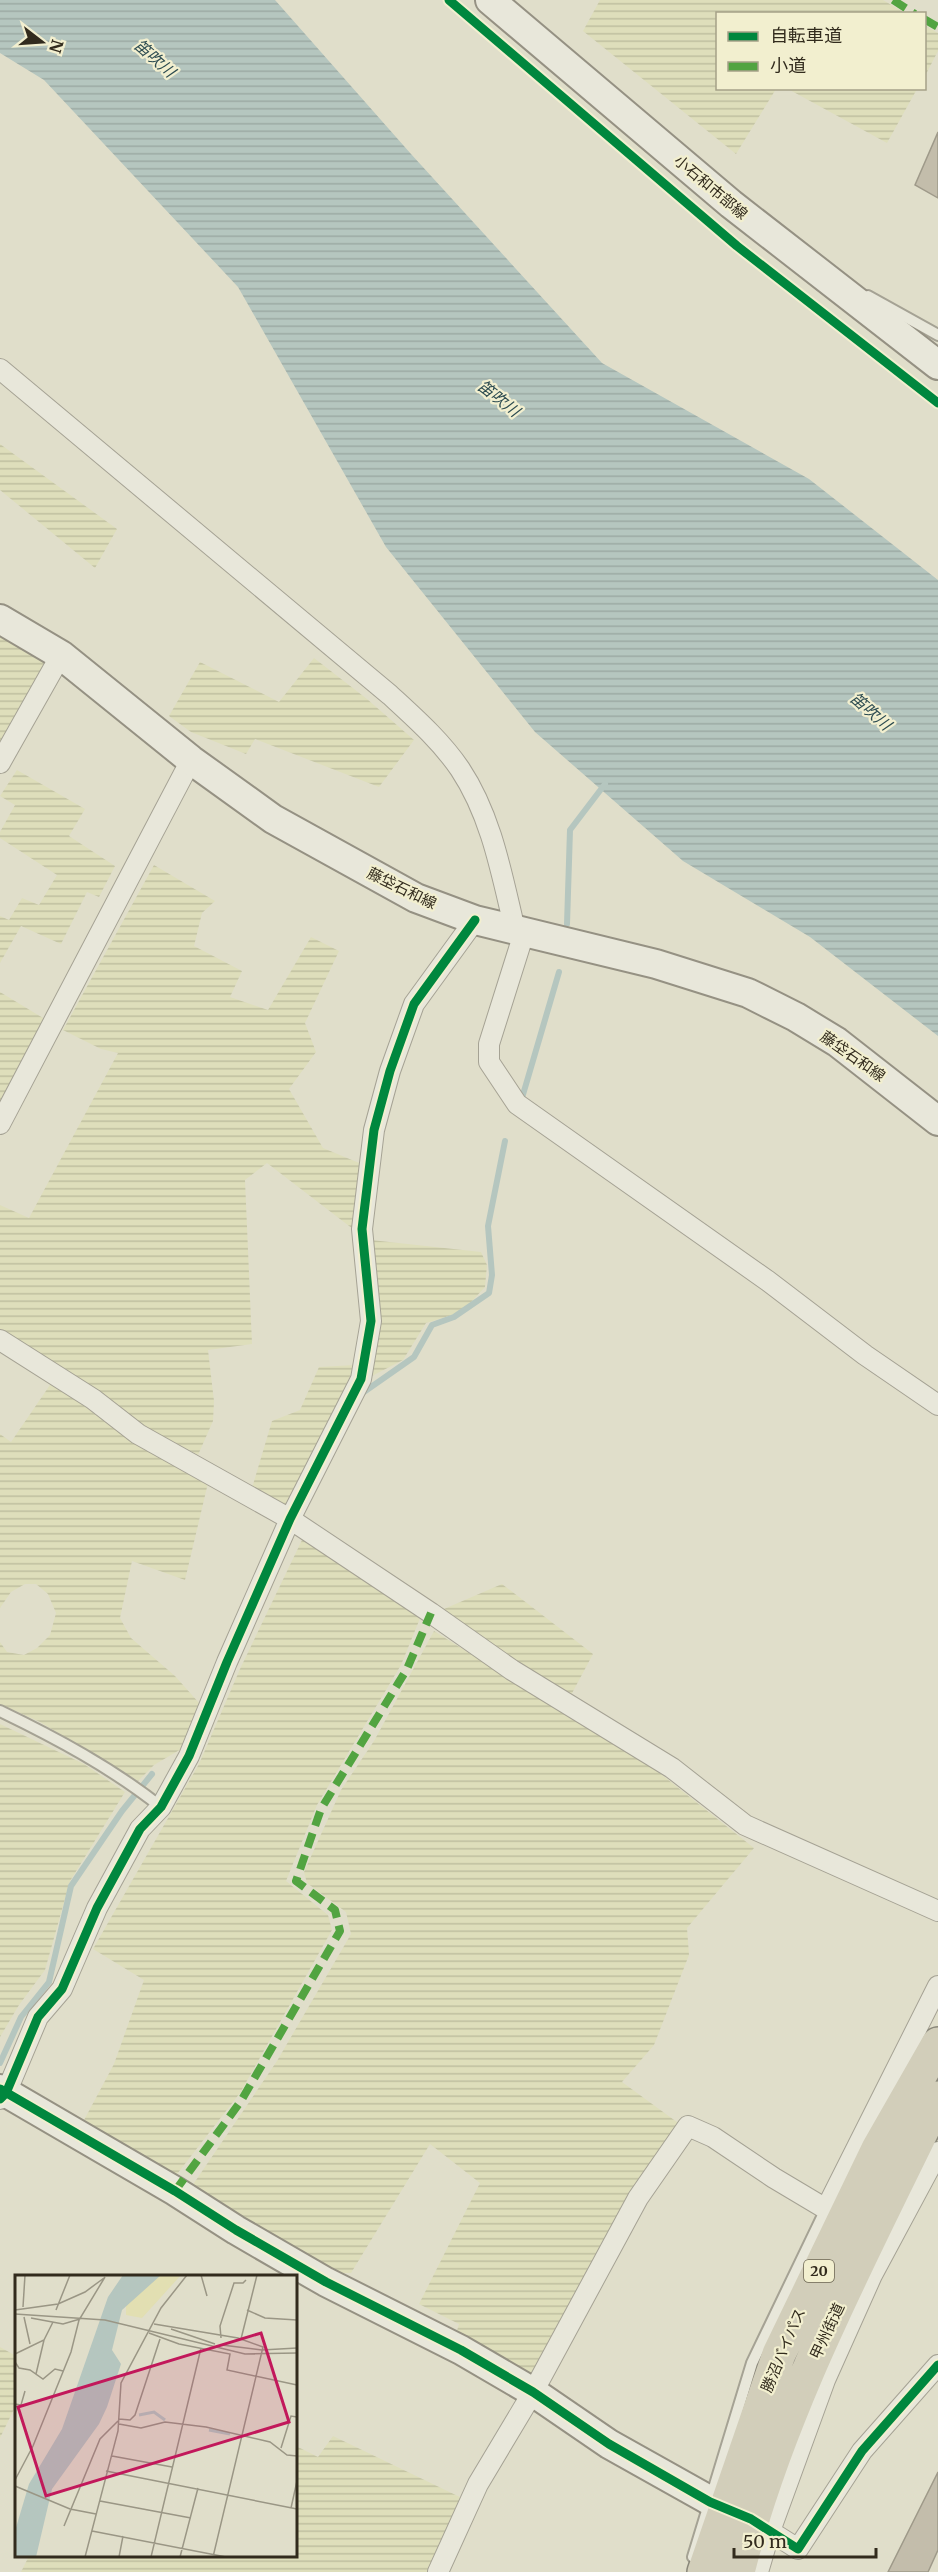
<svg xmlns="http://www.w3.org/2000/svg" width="938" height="2572" font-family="Merriweather,'Noto Sans JP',serif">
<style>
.farmland{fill:url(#farmland-rules)}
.water{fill:url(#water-rules)}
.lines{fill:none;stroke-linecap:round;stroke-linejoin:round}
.stream{stroke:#b5c6bf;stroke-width:6}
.building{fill:#c3bdab;stroke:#9f9a8a;stroke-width:1.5}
.lane-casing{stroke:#a5a294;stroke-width:14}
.street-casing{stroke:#a5a294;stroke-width:22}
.secondary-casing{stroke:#959183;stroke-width:32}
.highway-casing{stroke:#8a877a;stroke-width:36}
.lane{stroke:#e8e7da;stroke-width:10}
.street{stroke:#e8e7da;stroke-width:20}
.secondary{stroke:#e8e7da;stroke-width:28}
.highway{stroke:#d2ceba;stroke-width:33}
.quiet{stroke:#52a441;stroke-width:8;stroke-dasharray:15 8;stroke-linecap:butt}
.cycleway-casing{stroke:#f2efcf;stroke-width:13}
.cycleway{stroke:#00873e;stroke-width:9}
.labels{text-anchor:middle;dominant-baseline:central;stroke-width:4.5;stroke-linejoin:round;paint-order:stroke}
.shield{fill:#f2efcf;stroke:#6c6652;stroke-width:1.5}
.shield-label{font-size:14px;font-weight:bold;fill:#322b1d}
.street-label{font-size:15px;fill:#322b1d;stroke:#f2efcf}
.water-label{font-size:16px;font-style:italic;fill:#2d4c51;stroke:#f2efcf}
.inset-river{fill:none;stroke:#b5c6bf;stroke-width:3}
.inset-road{fill:none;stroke:#9a9685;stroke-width:1.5}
.view{fill:#c2185b;fill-opacity:0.15;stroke:#c2185b;stroke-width:3}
.inset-edge{fill:none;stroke:#322b1d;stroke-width:3}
</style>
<defs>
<pattern id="farmland-rules" width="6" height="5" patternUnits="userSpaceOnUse" patternTransform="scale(1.5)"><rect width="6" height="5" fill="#dedebb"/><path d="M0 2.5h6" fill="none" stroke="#bfbfa0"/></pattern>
<pattern id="water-rules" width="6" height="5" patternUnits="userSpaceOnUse" patternTransform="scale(1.5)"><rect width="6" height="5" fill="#b5c6bf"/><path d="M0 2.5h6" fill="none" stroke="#9caaa4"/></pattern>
</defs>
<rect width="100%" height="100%" fill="#e0deca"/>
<!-- farmland -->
<path class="farmland" d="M600 0H883L905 13 718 14V88L776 89 736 154 583 31Z
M924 25 938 33V51L925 76Z
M788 89H917L887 143Z
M0 444 117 529 95 568 0 490Z
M0 632 49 659 0 743Z
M314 658 367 699 414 740 379 787 255 739 246 754 191 732 169 716 200 662 279 702Z
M17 770 85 809 69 836 115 866 99 897 87 892 61 944 21 926 0 963V916L9 920 22 898 39 905 57 875 0 838V832L15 805 0 796Z
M154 865 215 901 202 913 194 946 242 971 230 997 268 1010 311 937 339 951 305 1023 316 1052 289 1089 323 1148 364 1165 353 1229 267 1163 245 1180 252 1344 208 1350 214 1401 213 1421 198 1455 136 1422 66 1369 0 1333V1205L29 1218 118 1053 101 1049 63 1030Z
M0 992 48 1021 0 1110Z
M371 1240 481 1252 487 1265 485 1287 462 1312 426 1323 403 1360 368 1378Z
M355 1365 291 1509 252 1488 272 1421 300 1410 319 1367Z
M52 1382 132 1442 208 1483 185 1580 132 1561 120 1618 131 1638 175 1676 200 1704 188 1745 154 1765 138 1781 40 1722 0 1704V1642L7 1652 24 1655 37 1648 50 1635 56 1613 48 1594 36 1584H25L11 1592 0 1608V1434L11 1442Z
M302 1540 329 1554 421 1616 401 1665 317 1805 286 1881 328 1915 332 1930 240 2093 174 2178 83 2122 114 2064 144 1980 93 1949 199 1764 240 1669Z
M502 1584 593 1654 570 1697 437 1612Z
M434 1631 657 1771 754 1848 687 1928 689 1955 654 2045 622 2082 681 2125 532 2374 456 2334 459 2324 419 2304 480 2183 430 2144 351 2273H335L192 2186 277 2061 351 1934 346 1912 307 1883 304 1872 341 1790 374 1741Z
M0 1724 84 1764 125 1792 70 1881 45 1970 19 2005 0 2037Z
M0 2347 16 2356V2405L0 2438Z
M333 2436 464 2499 431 2572H21L29 2556H296V2446L318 2457Z"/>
<!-- water -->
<path class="water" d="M0 0H275L411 154 602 363 809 479 938 580V1036L810 937 683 861 535 732 386 547 238 287 44 80 0 53Z"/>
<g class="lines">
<!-- stream -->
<path class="stream" d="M567 924 570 830 605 784
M522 1098 559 972
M361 1394 414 1357 432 1325 454 1317 489 1293 492 1275 488 1226 505 1141
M0 2063 21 2017 49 1982 71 1886 122 1811 152 1774"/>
</g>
<!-- building -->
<path class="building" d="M938 132V198L915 185Z
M938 2472V2550L928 2572H888Z"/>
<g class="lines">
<defs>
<path id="lane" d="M868 296 938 335
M0 1711C56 1738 112 1768 161 1807
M693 2557 752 2363 826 2209"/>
<path id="street" d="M0 369 390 695C415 718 441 741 460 769 492 817 502 876 515 930
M0 763 61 655
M524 933 489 1044V1062L517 1104 768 1281 865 1355 938 1405
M0 1124 191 760
M0 1340 93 1399 138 1434 290 1519 431 1613 512 1670 672 1768 745 1825 938 1911
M0 2099 6 2093 38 2017 62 1989 97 1908 140 1829 161 1807 189 1756 227 1662 290 1519 361 1379 371 1321 362 1229 374 1130 390 1071 414 1004 475 920
M760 2525 798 2549 862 2451 938 2365
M438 2572 478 2484 533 2392 638 2198 688 2126 713 2137 774 2178 826 2209 938 1986
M758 2572 770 2531 825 2380 872 2275 938 2152"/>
<path id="secondary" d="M490 0 731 204 938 365
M0 619 61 655 191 760 273 819 416 898 475 920 656 964 748 993 796 1017 837 1042 938 1121
M0 2089 175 2191 236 2230 326 2282 461 2350 533 2392 609 2444 725 2509"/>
<path id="highway" d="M704 2572 779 2354 878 2149 938 2044
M738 2572C779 2408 865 2250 938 2098"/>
</defs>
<!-- lane casing -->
<use href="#lane" class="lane-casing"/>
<!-- street casing -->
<use href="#street" class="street-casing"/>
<!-- secondary casing -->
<use href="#secondary" class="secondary-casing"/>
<!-- highway casing -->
<use href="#highway" class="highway-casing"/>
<!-- lane -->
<use href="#lane" class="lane"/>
<!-- street -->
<use href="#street" class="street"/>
<!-- secondary -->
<use href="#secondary" class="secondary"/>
<!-- highway -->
<use href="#highway" class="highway"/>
<!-- quiet -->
<path class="quiet" d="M893 0 915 14
M924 19 938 27
M175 2191 241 2101 340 1931 335 1910 296 1881 321 1809 407 1669 431 1613"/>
<defs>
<path id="cycleway" d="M449 0 737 246 938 403
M0 2089 175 2191 236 2230 326 2282 461 2350 533 2392 609 2444 710 2502 751 2519 798 2549 862 2451 938 2365
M0 2099 6 2093 38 2017 62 1989 97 1908 140 1829 161 1807 189 1756 227 1662 290 1519 361 1379 371 1321 362 1229 374 1130 390 1071 414 1004 475 920"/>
</defs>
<!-- cycleway casing -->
<use href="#cycleway" class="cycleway-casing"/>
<!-- cycleway -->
<use href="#cycleway" class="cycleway"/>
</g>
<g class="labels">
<!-- shield labels -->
<rect class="shield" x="804" y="2260" width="30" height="22" rx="4.5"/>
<g class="shield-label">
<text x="819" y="2271">20</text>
</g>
<!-- street labels -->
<g class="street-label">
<text transform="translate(711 187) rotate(40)">小石和市部線</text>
<text transform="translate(402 888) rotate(26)">藤垈石和線</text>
<text transform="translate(853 1056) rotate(35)">藤垈石和線</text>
<text transform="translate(827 2331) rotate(-65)">甲州街道</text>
<text transform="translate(783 2350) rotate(-67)">勝沼バイパス</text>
</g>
<!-- water labels -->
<g class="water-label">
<text transform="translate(155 58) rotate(41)">笛吹川</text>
<text transform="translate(499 398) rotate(38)">笛吹川</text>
<text transform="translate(871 711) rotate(41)">笛吹川</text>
</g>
</g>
<!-- overview -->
<g transform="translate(15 2275)">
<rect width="282" height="282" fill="#e0deca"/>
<path d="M123 0H166L127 43 111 40V20Z" fill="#e2dfb2"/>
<path d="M108 0H146L107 35 97 75 106 89 92 132 84 149 37 214 21 282H0V256L14 209 47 154 93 22Z" fill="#b5c6bf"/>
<path class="inset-river" d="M124 140 139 137 150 145M194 155 215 159"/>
<path class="inset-road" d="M186 0 192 21M8 32 10 0M0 35 43 29 70 17 89 3M41 35 55 0M232 35 250 43 282 45M0 39 90 45 230 79 282 78M9 42 15 69M16 43 48 49 65 44M139 49 223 63 248 72 198 282M156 54 200 69M134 58 164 69 215 79 212 95 282 110M206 63 205 51 219 8H228L231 5M226 64 242 0M207 70 247 75 282 73M0 79 29 65 38 47M0 87 4 93 15 95 28 104 40 94 48 96M21 99 29 65M0 129 6 130 10 116M104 144 115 145 120 140 145 64M104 149 126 153 150 147 191 152 255 167 272 180 282 181M266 173 276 141 282 142M97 181 157 192M91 196 282 234M0 205 18 171 56 77 64 45 90 2M0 211 55 234 81 239M85 226 176 243M276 233 282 206M49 251 85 164 103 146M77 256 211 282M70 282 103 156 106 108 146 33 172 0M104 282 108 261M136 282 186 73M165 282 183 213"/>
<path class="view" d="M246 58 274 147 31 221 3 132Z"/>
<rect width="282" height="282" class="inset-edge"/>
</g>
<!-- legend -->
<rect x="716" y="12" width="210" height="78" fill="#f2efcf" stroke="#a5a188" stroke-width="1.5"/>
<rect x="728" y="32" width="30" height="9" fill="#00873e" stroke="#a5a188" stroke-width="1.5"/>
<text x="770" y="42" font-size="18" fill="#322b1d">自転車道</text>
<rect x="728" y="62" width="30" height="9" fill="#52a441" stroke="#a5a188" stroke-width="1.5"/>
<text x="770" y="72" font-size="18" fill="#322b1d">小道</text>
<!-- north arrow -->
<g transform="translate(42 42) rotate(107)" stroke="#f2efcf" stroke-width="4.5" paint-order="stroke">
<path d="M0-4.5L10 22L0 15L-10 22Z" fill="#322b1d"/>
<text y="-9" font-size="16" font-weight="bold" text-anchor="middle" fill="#322b1d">N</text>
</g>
<!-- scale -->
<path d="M734 2548v9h142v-9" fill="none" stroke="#322b1d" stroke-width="3"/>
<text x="743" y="2548" font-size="18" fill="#322b1d" stroke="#f2efcf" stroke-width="4.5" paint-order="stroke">50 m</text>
</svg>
